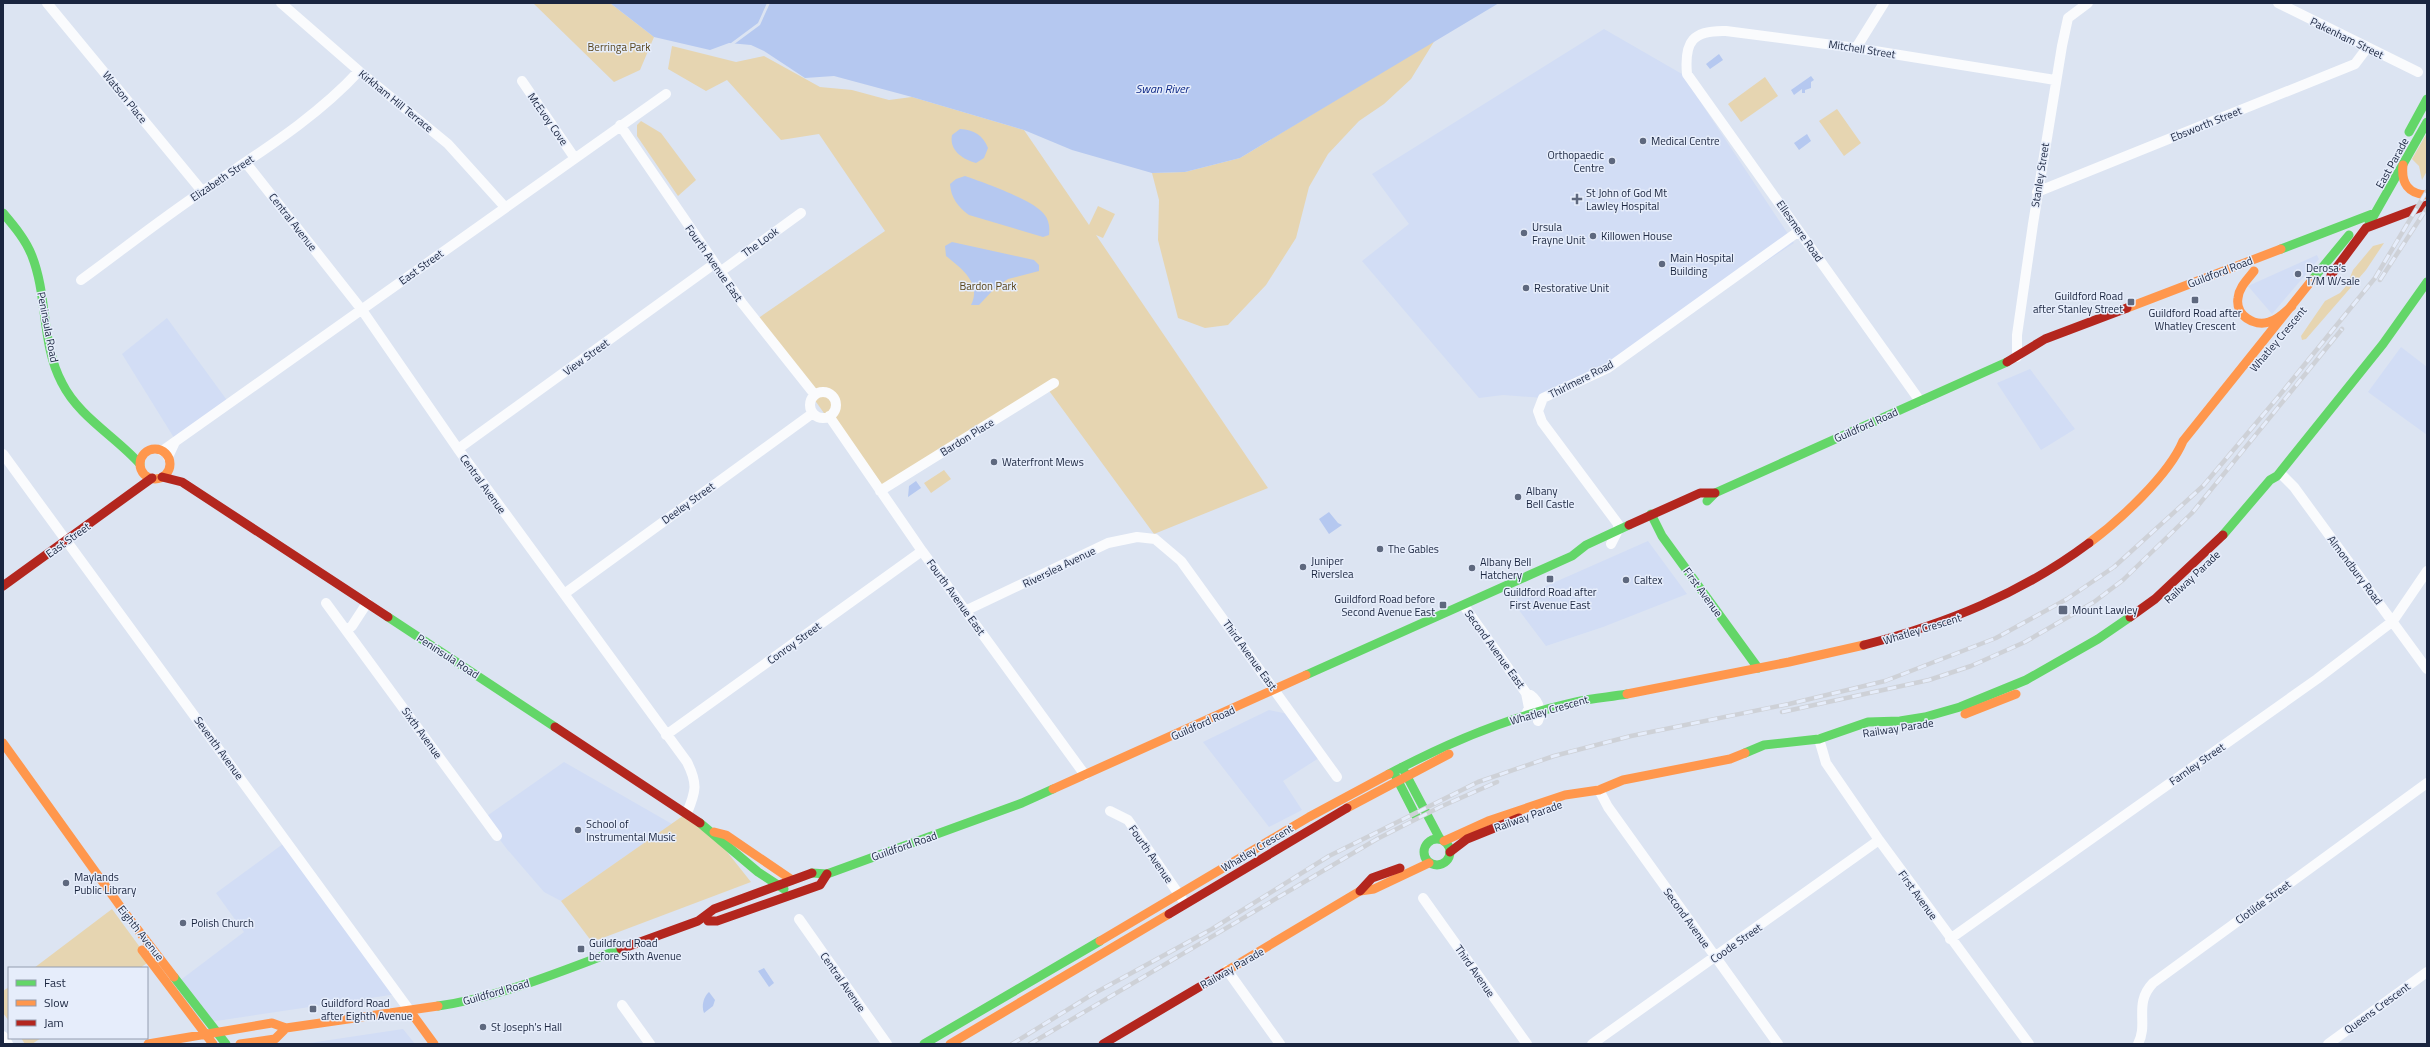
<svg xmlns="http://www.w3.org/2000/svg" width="2430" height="1047" font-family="'Titillium Web',sans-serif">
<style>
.built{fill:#d2ddf5}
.green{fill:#e6d5b1}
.water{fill:#b5c8f0}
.pier{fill:#dce4f2}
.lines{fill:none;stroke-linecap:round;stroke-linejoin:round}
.street{stroke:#fafbfd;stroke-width:10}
.fast{stroke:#63d668;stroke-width:9}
.slow{stroke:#ff974d;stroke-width:9}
.jam{stroke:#b3261e;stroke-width:9}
.rail-casing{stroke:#ced1d7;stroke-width:4.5}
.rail{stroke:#e6edfb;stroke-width:3;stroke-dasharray:9;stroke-linecap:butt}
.poi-dot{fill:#5e687e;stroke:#e6edfb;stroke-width:1.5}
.labels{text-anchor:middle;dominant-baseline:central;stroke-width:3;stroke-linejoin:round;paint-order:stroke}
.street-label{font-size:11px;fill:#1a253f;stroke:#e6edfb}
.park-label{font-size:11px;fill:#59461c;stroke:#e6edfb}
.poi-label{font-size:11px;fill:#1a253f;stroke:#e6edfb;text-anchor:start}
.water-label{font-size:12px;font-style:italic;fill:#0b2786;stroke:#e6edfb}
</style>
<rect width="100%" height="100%" fill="#dce4f2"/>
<!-- built -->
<path class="built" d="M1604 29 1682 74 1794 243 1619 359 1543 398 1503 395 1479 398 1362 261 1409 224 1372 174Z
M2317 255 2319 259 2272 314 2248 286Z
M167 318 229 403 176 441 122 354Z
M2401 347 2427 367V435L2368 392Z
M2030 369 2075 429 2041 450 1997 383Z
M1648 541 1687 594 1603 627 1546 646 1512 601Z
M1269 710 1293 715 1322 756 1283 781 1302 810 1269 827 1203 742Z
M564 762 672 824 561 901 544 892 506 848 484 818Z
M287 841 397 994 196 1024 170 988 244 932 216 893Z
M403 1029 415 1044H303Z"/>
<!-- green -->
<path class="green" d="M533 3H610L654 37 640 70 614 82Z
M1435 40 1411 79 1384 104 1359 121 1328 154 1309 187 1296 238 1266 285 1228 325 1205 328 1178 318 1158 240 1159 200 1152 173 1185 172 1240 158Z
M672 46 736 62 764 56 820 87 852 90 889 100 912 97 1024 130 1089 225 1098 206 1115 214 1103 238 1096 235 1268 488 1154 534 1047 388 878 489 757 319 885 231 819 134 781 140 727 80 706 91 668 69Z
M1765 77 1778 96 1741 122 1728 104Z
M1837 109 1861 143 1844 156 1819 121Z
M641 121 661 133 696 180 678 196 637 136V125Z
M2427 133V171L2422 180 2419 166 2412 159Z
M2384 243 2366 270 2306 339 2302 340 2301 336 2325 301 2340 293 2347 285 2353 270 2373 246Z
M944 470 951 479 931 493 924 483Z
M687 813 720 843 751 882 592 942 561 901Z
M112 909 150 961 140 968H34Z
M9 987V1021L3 1013V991Z
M21 1038H41L32 1044H25Z"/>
<!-- water -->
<path class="water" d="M610 3H1499L1240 158 1185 172 1152 173 1072 150 1024 130 912 97 834 76 805 78 764 51 751 45 729 43 710 50 654 37Z
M1719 54 1723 60 1710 69 1706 64Z
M1811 76 1814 80 1811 82V88L1805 90V93H1802V89L1794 95 1791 90Z
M960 129C974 130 983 135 988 148L984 158 976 163C962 159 949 150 952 135Z
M1807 134 1811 141 1799 150 1794 143Z
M965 176C982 182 1034 200 1044 214 1049 220 1050 227 1049 235L1043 237 969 215C958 207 951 198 950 184L956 179Z
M952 242 1034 260 1039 265V271L1008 279 995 288 979 305H971C982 283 961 268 946 256L945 246Z
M916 481 921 488 908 497 909 486Z
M1329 512 1338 523 1342 525 1329 534 1319 519Z
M764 968 774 983 769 987 758 971Z
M709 992 715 1000 713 1006 704 1013C701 1006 704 996 709 992Z"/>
<!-- pier -->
<path class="pier" d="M767 3H770L760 25 733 45 727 46 758 23Z"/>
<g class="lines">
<!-- street -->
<path class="street" d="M47 3 202 191
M281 3 359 71 448 144 504 206
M2278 3 2418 72
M1856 48 1884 3
M522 81 574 157
M620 125 742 303 815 395
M246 163 362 310 458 449 687 762C698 784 696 791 687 813
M2037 192 2355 64 2367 48
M720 272 801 213
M81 280C121 251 161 219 203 191 257 154 315 119 359 71
M2017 357V335L2033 224 2062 46 2068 18 2088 3
M810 405a13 13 0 1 1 26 0a13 13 0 1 1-26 0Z
M1920 401 1687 74C1684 41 1693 30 1726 31L1856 48 2055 80
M829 416 922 551 1085 775
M458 449 714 264
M162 451 666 94
M3 454 410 1011
M168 457 175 442
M2280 473 2294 487 2427 669
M880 491 1054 383
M1611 544 1618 530V524L1542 422 1538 411 1543 398 1608 368 1799 231
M564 594 813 413
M326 603 497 836
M1464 606 1526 693 1529 708 1525 716
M967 610 1108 543 1137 537 1155 539 1181 561 1337 777
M346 630 352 626 367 603
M1526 693C1537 697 1543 710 1538 721
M666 735 922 551
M1819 739 1826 763 1879 840 2029 1044
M1599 790 1608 807 1778 1044
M1110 811 1128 820 1182 899
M1423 898 1527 1044
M799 919 887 1044
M1950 939 2317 679 2393 621 2427 571
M1227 970 1280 1044
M622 1005 650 1044
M3 1036 8 1044
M1592 1044 1879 840
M2138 1044C2149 1023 2133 1004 2153 983L2427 783
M2328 1044 2427 972"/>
<!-- fast -->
<path class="fast" d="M2409 132 2427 99
M3 213C14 226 26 240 32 256 48 297 41 344 62 383 79 417 115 436 140 464
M2369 224 2427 122
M2281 249 2375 213
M2312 280 2349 235
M1707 501 1715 493 2007 362
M1651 514 1662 536 1758 668
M2223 535 2270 480 2277 476 2383 344 2427 282
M388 617 555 727
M1306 675 1572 556 1586 545 1629 525
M1745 753 1764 745 1819 739 1868 722 1900 721 1925 717 1960 707 2026 680 2098 639 2130 617
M1402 767 1440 839
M1394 773 1416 816
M1389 774C1447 743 1512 716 1576 702 1593 698 1610 697 1627 694
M700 823 758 872 784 889
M1424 852a13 13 0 1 1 26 0a13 13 0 1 1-26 0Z
M812 873 827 874 1022 803 1053 789
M174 977 226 1044
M438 1006C501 997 561 971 621 949
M924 1044 1100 941"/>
<!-- slow -->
<path class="slow" d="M2403 165C2401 183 2408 194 2427 195
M2254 271C2248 279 2239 287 2238 298 2235 315 2254 327 2269 322 2278 320 2285 312 2292 306
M2127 308 2281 249
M140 464a15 15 0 1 1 30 0a15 15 0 1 1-30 0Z
M2089 543C2119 521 2169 475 2183 441L2312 280
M1627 694 1789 662 1864 645
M1965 714 2016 694
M3 743 125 913 174 977
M1053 789 1306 675
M1347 808 1449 754
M714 832 726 835 792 880
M1444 841 1488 821 1565 795 1599 790 1623 780 1730 759 1745 753
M1100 941 1309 817 1389 774
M142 950 213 1044
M1223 973 1360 891 1374 889 1429 863
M410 1011 434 1044
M148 1044 272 1023 286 1028 438 1006
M240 1044 275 1039 286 1028
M950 1044 1169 914"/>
<!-- jam -->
<path class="jam" d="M2331 275 2366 228 2427 205
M2007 362 2045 339 2127 308
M162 477 182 482 388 617
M1629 525 1700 493H1715
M3 586 152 478
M2130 617 2155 599 2223 535
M1864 645C1945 624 2021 594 2089 543
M555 727 700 823
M1450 852 1467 839 1519 818
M1360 891 1372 878 1400 868
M1169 914 1347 808
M708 921H717L820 885 827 874
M621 949 698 921 714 909 812 873
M1103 1044 1223 973"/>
<defs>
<path id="rail" d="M2380 280 2427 208
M1782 712 1929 680 1971 666 2025 642 2094 602 2123 580 2192 513 2342 329
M1012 1044 1093 994 1212 929 1329 856 1478 782 1554 756 1631 736 1789 704 1885 681 1996 638 2067 599 2114 567 2203 486 2279 396 2375 278 2427 191
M1030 1044 1377 839 1440 807 1497 782"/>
</defs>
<!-- rail casing -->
<use href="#rail" class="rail-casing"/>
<!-- rail -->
<use href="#rail" class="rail"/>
</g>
<!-- markers -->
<g class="poi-dot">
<circle cx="1643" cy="141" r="4"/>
<circle cx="1612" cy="161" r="4"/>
<path d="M1575 193h4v4h4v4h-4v4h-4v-4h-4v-4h4z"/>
<circle cx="1524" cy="233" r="4"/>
<circle cx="1593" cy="236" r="4"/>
<circle cx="1662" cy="264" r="4"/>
<circle cx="2298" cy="274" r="4"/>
<circle cx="1526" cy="288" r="4"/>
<rect x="2191" y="296" width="8" height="8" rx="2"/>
<rect x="2127" y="298" width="8" height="8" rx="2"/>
<circle cx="994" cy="462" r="4"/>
<circle cx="1518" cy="497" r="4"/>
<circle cx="1380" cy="549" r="4"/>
<circle cx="1303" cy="567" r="4"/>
<circle cx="1472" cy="568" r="4"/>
<rect x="1546" y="575" width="8" height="8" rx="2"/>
<circle cx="1626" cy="580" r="4"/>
<rect x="1439" y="601" width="8" height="8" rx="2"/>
<rect x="2058" y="605" width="10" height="10" rx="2"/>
<circle cx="578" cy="830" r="4"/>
<circle cx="66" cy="883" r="4"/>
<circle cx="183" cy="923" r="4"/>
<rect x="577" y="945" width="8" height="8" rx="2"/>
<rect x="309" y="1005" width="8" height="8" rx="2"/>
<circle cx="483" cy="1027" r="4"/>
</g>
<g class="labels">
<!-- street labels -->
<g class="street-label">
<text transform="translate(2347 38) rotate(26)">Pakenham Street</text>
<text transform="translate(1862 49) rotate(9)">Mitchell Street</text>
<text transform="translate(125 97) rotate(51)">Watson Place</text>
<text transform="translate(396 101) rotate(39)">Kirkham Hill Terrace</text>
<text transform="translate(548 119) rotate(55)">McEvoy Cove</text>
<text transform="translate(2206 124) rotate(-22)">Ebsworth Street</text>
<text transform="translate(2392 163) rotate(-61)">East Parade</text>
<text transform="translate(2040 175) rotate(-81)">Stanley Street</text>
<text transform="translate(222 178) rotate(-34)">Elizabeth Street</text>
<text transform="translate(293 222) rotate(52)">Central Avenue</text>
<text transform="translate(1800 231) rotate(55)">Ellesmere Road</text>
<text transform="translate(760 242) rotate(-36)">The Look</text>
<text transform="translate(714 263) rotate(55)">Fourth Avenue East</text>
<text transform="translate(421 267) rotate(-36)">East Street</text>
<text transform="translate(2220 272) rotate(-21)">Guildford Road</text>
<text transform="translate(48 327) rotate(79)">Peninsula Road</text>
<text transform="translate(2278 339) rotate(-50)">Whatley Crescent</text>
<text transform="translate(586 357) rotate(-36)">View Street</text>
<text transform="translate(1581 379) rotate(-27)">Thirlmere Road</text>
<text transform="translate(1866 425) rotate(-24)">Guildford Road</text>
<text transform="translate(967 437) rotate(-32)">Bardon Place</text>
<text transform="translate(483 484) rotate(54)">Central Avenue</text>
<text transform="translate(688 503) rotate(-36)">Deeley Street</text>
<text transform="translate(68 540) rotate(-36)">East Street</text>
<text transform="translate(1059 567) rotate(-26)">Riverslea Avenue</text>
<text transform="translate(2355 570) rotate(53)">Almondbury Road</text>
<text transform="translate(2192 577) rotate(-43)">Railway Parade</text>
<text transform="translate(1703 592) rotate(54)">First Avenue</text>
<text transform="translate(956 597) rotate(54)">Fourth Avenue East</text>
<text transform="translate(1922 629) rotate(-17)">Whatley Crescent</text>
<text transform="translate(794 643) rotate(-36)">Conroy Street</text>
<text transform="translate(1495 649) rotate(54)">Second Avenue East</text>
<text transform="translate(1250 655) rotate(54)">Third Avenue East</text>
<text transform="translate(448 656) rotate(33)">Peninsula Road</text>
<text transform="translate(1549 710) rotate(-16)">Whatley Crescent</text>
<text transform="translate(1203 723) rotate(-24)">Guildford Road</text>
<text transform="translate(1898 728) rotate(-9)">Railway Parade</text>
<text transform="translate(422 733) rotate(54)">Sixth Avenue</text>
<text transform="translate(219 748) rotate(54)">Seventh Avenue</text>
<text transform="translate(2197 764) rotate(-35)">Farnley Street</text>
<text transform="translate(1528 816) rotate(-20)">Railway Parade</text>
<text transform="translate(904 846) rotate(-19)">Guildford Road</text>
<text transform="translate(1257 848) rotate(-31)">Whatley Crescent</text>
<text transform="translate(1151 854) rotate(55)">Fourth Avenue</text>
<text transform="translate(1918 895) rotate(54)">First Avenue</text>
<text transform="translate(2263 902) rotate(-36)">Clotilde Street</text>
<text transform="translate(1687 918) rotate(54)">Second Avenue</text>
<text transform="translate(141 933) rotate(52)">Eighth Avenue</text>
<text transform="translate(1736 943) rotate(-35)">Coode Street</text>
<text transform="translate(1232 968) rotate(-30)">Railway Parade</text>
<text transform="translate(1475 971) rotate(55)">Third Avenue</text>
<text transform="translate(843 982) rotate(55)">Central Avenue</text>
<text transform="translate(496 992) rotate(-16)">Guildford Road</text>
<text transform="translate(2377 1008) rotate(-36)">Queens Crescent</text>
</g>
<!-- park labels -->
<g class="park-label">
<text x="619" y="47">Berringa Park</text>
<text x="988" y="286">Bardon Park</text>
</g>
<!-- poi labels -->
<g class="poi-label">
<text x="1651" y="141">Medical Centre</text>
<text x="1604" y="155" text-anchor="end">Orthopaedic<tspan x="1604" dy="13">Centre</tspan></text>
<text x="1586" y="193">St John of God Mt<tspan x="1586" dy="13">Lawley Hospital</tspan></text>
<text x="1532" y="227">Ursula<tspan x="1532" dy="13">Frayne Unit</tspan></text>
<text x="1601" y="236">Killowen House</text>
<text x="1670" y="258">Main Hospital<tspan x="1670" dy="13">Building</tspan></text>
<text x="2306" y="268">Derosa’s<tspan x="2306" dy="13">T/M W/sale</tspan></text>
<text x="1534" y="288">Restorative Unit</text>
<text x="2123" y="296" text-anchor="end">Guildford Road<tspan x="2123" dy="13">after Stanley Street</tspan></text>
<text x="2195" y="313" text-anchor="middle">Guildford Road after<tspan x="2195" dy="13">Whatley Crescent</tspan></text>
<text x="1002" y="462">Waterfront Mews</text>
<text x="1526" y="491">Albany<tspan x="1526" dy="13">Bell Castle</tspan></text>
<text x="1388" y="549">The Gables</text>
<text x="1311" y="561">Juniper<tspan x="1311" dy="13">Riverslea</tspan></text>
<text x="1480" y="562">Albany Bell<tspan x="1480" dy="13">Hatchery</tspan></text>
<text x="1634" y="580">Caltex</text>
<text x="1550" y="592" text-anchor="middle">Guildford Road after<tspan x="1550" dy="13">First Avenue East</tspan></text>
<text x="1435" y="599" text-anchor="end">Guildford Road before<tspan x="1435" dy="13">Second Avenue East</tspan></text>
<text x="2072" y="610">Mount Lawley</text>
<text x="586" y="824">School of<tspan x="586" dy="13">Instrumental Music</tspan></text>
<text x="74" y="877">Maylands<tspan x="74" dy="13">Public Library</tspan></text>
<text x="191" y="923">Polish Church</text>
<text x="589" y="943">Guildford Road<tspan x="589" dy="13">before Sixth Avenue</tspan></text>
<text x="321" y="1003">Guildford Road<tspan x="321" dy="13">after Eighth Avenue</tspan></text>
<text x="491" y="1027">St Joseph's Hall</text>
</g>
<!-- water labels -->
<g class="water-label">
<text x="1162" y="88">Swan River</text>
</g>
</g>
<!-- border -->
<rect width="2430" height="1047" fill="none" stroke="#1a253f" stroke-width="8"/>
<!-- legend -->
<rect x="8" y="967" width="140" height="72" fill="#e6edfb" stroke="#949db0"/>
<rect x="16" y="980" width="20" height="6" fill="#63d668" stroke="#949db0"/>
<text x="44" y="987" font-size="12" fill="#1a253f">Fast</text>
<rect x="16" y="1000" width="20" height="6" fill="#ff974d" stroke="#949db0"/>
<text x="44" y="1007" font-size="12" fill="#1a253f">Slow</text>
<rect x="16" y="1020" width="20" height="6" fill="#b3261e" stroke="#949db0"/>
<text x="44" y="1027" font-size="12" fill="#1a253f">Jam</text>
</svg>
